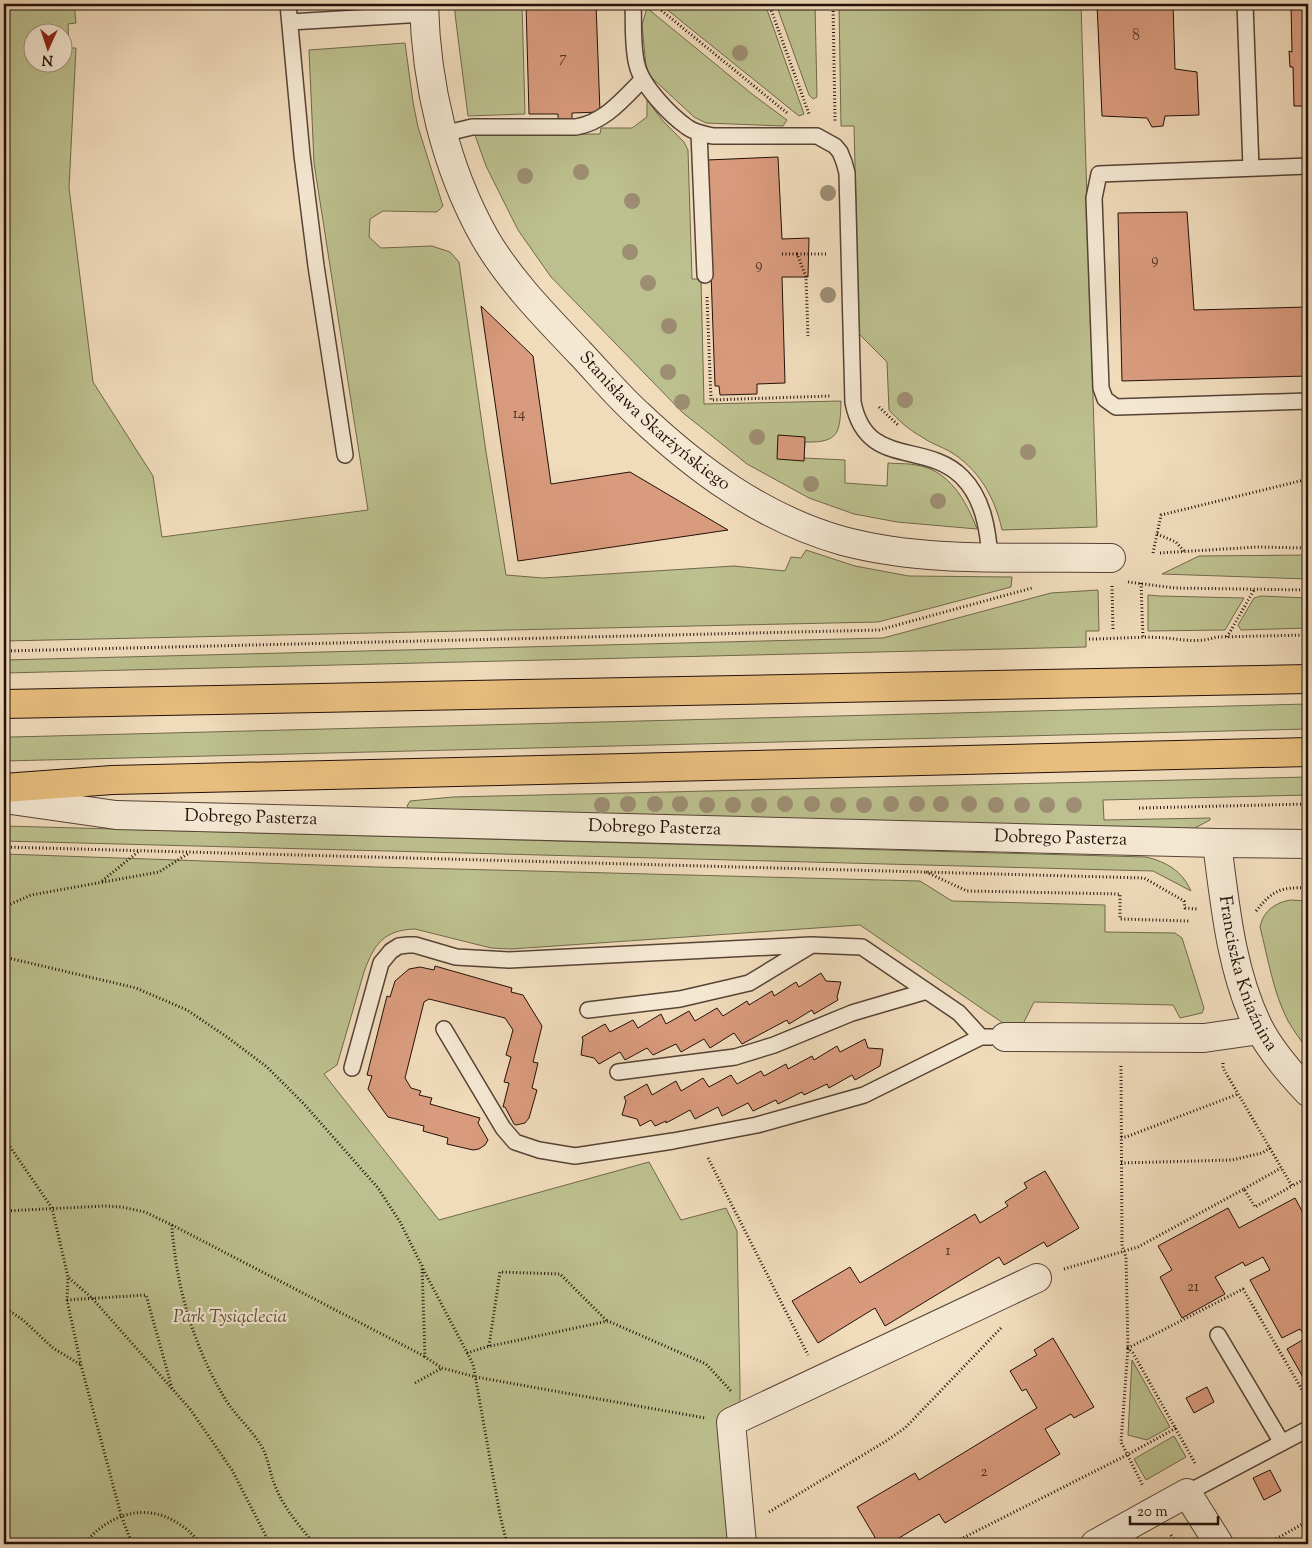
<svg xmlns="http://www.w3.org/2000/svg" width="1312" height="1548" font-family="'Sorts Mill Goudy',serif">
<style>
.green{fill:#bcc08e;stroke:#70684b;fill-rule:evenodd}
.building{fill:#d99b7d;stroke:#231008}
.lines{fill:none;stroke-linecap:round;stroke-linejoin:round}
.service-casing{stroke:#564335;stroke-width:18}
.minor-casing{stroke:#564335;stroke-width:30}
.tertiary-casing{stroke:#564335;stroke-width:30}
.primary-casing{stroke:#231008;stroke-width:30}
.path{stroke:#231008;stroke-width:3;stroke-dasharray:1 2.5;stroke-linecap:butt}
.service{stroke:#f5e8d3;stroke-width:15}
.minor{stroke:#f5e8d3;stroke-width:28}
.tertiary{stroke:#f5e8d3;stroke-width:28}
.primary{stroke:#e8be7e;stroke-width:28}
.tree{fill:#9d8d72}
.labels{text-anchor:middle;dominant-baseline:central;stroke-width:4.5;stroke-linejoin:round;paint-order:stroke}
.number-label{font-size:15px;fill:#503325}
.street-label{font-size:18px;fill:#231008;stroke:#f5e8d3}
.park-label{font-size:18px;font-style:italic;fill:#594e37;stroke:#f5e8d3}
</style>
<rect width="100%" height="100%" fill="#f0dbbb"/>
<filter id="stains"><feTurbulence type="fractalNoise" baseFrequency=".004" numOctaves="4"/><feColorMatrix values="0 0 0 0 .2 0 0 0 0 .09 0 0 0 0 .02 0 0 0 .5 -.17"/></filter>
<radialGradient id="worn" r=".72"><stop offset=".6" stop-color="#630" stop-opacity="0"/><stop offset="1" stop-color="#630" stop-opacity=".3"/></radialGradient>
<!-- green -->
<path class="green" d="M4 4H74L76 23 68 24 69 48H76L69 188 93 382 153 476 162 537 368 510 314 163 309 50 405 43 413 102 418 127 443 206 437 212 383 211 370 219 369 237 381 248 432 246 450 252 459 262 486 452 506 575 543 578 734 566 785 571 791 557 801 558 806 550 855 566 909 576 1012 577 1011 587 878 622 4 641ZM32 32H62V62H32Z
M306 4H388L316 8Z
M455 4H522L525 114 468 116 455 14Z
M660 4H765L804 114 799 116Z
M776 4H815L817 97 813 99 809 95Z
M839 4H1081L1097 527 1002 530C995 497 978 468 949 451 940 446 930 443 922 437 909 430 898 420 889 410L887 362 859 334 854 126H841Z
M647 8 752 94 787 120 783 126 706 123 694 117 650 76 646 66 642 25Z
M647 100 663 121 684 142 688 150 692 279H701L704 404 841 401C840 432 840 443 805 442L804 458 845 460V483L887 486 888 463C897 464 907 463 916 465 949 470 966 500 977 529L897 522 854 514 809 498 747 464 682 412 551 277 518 230 486 166 475 135 600 134 601 128H632L647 117Z
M1308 555V579L1162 574 1199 556Z
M1098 590 1099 631H1086V647L4 673V660L883 638 1051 593Z
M1148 595 1160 596 1244 598 1225 630 1148 631Z
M1261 596 1308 598V628L1241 630 1238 625 1254 598Z
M1308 704V729L4 761V737H12Z
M1308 777V795L1103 800 1104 820 1210 818V820L1193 829 409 809 407 806 410 801 453 797Z
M4 826 1146 857C1167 862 1182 871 1191 891L1153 871 4 841Z
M4 854 376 867 920 881 952 901 1105 905V932L1175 933 1182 938 1204 1008 1202 1013 1180 1018 1173 1005 1034 1002 1023 1024 1003 1023 860 925 511 949 491 948 415 929C384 930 374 944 364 972L337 1065 324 1074 439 1220 649 1162 681 1220 726 1208 737 1231 740 1386V1544H4Z
M1291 900 1308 901V1050C1301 1041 1294 1031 1288 1021 1273 992 1268 958 1260 927 1263 911 1276 902 1291 900Z
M1132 1360 1170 1427 1147 1440 1128 1435Z
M1174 1436 1186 1457 1146 1480 1134 1459Z"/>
<!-- building -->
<path class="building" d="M526 4H596L600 112 572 113V122L558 123V114H529Z
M596 4H618V5H596Z
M1097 4H1173L1175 69 1197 72 1199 115 1165 116 1163 126 1152 127 1147 118 1102 116Z
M1291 4H1308V106H1294L1293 67H1290L1289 51 1292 52Z
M778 157 782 239 809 238 808 277H782L785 383 757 384V394L720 395 719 386H715L707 160Z
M1187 212 1194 310 1308 307V376L1122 381 1118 213Z
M481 306 533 356 551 484 630 472 728 530 518 561Z
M778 435 805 437 804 461 777 459Z
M435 966 512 988 511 992 523 995 542 1026 533 1062 538 1063 532 1088 537 1090 529 1118 525 1123 516 1125 514 1124 505 1107H503L509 1083 504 1082 511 1057 506 1055 513 1030 505 1018 429 999 424 1002 405 1078 411 1088 421 1091 419 1095 432 1098 430 1104 480 1118 478 1123 488 1140 485 1145 479 1149 473 1150 447 1144 448 1138 423 1131 424 1126 388 1117 368 1089 372 1076 367 1075 387 996 390 997 395 981 409 969 420 967 434 970Z
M821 973 826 981 841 982 837 997 838 1000 814 1014 812 1010 789 1024 787 1020 742 1044 734 1033 710 1048 704 1039 681 1052 676 1044 653 1055 647 1048 625 1060 620 1052 599 1064 594 1058 581 1055 583 1040 582 1037 605 1024 610 1032 633 1020 638 1028 661 1014 666 1024 689 1011 695 1021 717 1008 723 1016 747 1001 749 1005 772 991 774 996 796 982 799 987Z
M865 1039 868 1048 883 1049 880 1066 855 1080 852 1075 829 1088 827 1084 804 1095 802 1092 778 1104 776 1100 753 1111 748 1103 722 1116 718 1107 695 1119 690 1110 666 1123V1121L655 1126 651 1120 640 1126 637 1119 622 1115 626 1101 624 1097 647 1084 652 1095 676 1081 681 1091 703 1078 709 1087 731 1075 737 1084 761 1071 764 1076 786 1064 788 1069 812 1056 814 1060 837 1046 840 1052Z
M1045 1171 1079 1228 1047 1247 1044 1242 1004 1265 999 1257 885 1326 875 1308 818 1343 792 1301 850 1267 860 1283 975 1214 980 1223 1008 1206 1005 1202 1027 1188 1024 1183Z
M1295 1198 1308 1222V1386L1287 1349 1306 1338 1300 1329 1282 1338 1250 1280 1270 1270 1263 1257 1245 1266 1243 1262 1215 1277 1225 1294 1182 1318 1160 1277 1172 1270 1158 1246 1228 1208 1239 1228Z
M1053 1338 1094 1407 1074 1418 1071 1414 1045 1429 1060 1454 945 1523 939 1514 889 1544H879L857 1507 915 1473 919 1480 1037 1408 1026 1389 1022 1391 1010 1371 1037 1355 1034 1350Z
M1207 1387 1214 1402 1194 1413 1186 1398Z
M1270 1470 1281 1491 1264 1500 1253 1478Z"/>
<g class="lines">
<defs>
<path id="service" d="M288 4 302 155 316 266 345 455
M633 4C634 24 632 46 637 65 642 86 670 115 687 127 695 133 704 134 713 136H817L835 146 840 152 844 162 847 173 853 402C866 469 925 440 962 477 983 498 988 529 990 558
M1245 4 1251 168
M290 22 424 14
M699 133 705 275
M443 134 472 127H576C605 122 623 99 643 79
M1308 166 1099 174 1094 198 1101 388 1105 399 1116 407 1308 401
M588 1010 680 999 749 983 810 946
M444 1029 503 1128 515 1142 539 1150 575 1156 673 1141 757 1125 864 1095 981 1037H991
M352 1068 381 963 391 951 399 946 408 945H415L456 957 509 960 811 945 862 947 959 1013 981 1037
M618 1072 735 1057 774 1045 852 1013 927 991
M1218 1335 1282 1443
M1187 1493 1308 1429"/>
<g id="minor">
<path id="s1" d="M424 4C426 84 445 167 485 238 510 281 546 317 580 353 599 373 617 395 638 414 697 470 764 519 843 541 930 564 1022 556 1111 558"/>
<path id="s2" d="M1217 843C1225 905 1231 972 1259 1028 1271 1051 1290 1073 1308 1092"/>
<path d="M1005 1037 1204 1038 1260 1030"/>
<path d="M742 1544 731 1422 1037 1278"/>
<path d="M1095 1544 1187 1493 1219 1544"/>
</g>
<g id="tertiary">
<path id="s3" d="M4 799 116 815 1217 843 1308 844"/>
</g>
<path id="primary" d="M4 704 1308 679
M4 788 112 780 1308 752"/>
</defs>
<!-- service casing -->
<use href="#service" class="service-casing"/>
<!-- minor casing -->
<use href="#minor" class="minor-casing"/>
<!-- tertiary casing -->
<use href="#tertiary" class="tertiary-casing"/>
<!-- primary casing -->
<use href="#primary" class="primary-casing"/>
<!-- path -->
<path class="path" d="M769 4 809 114
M833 4 835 121
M656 6 787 113
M782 254H797L806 277 808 336
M797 254H828
M707 297 711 400 830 396
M879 407 898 425
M1157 534 1176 542 1184 551
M1153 553 1161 515 1308 479
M1160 553 1257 547 1308 548
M1128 582 1175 588 1308 590
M1141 583 1143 638
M1112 586 1113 631
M1227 637 1254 590
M1089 639C1115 639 1141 636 1167 638 1184 640 1200 643 1216 637L1308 635
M4 651 879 630 1032 588
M1139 808 1308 804
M4 847 1144 878 1184 901 1185 908 1197 909
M926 872 967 891 1120 894V919L1189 921
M102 881 139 851
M4 907 31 895 159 872 189 853
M1256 911C1273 890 1280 887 1308 888
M4 957 136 988 187 1010 227 1037 267 1067 304 1104 378 1188 400 1222 422 1266 425 1357 442 1368 476 1377 705 1418
M1223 1063V1068L1292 1186 1303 1180 1308 1189
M1121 1066 1122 1246 1126 1257 1128 1348 1121 1442 1143 1486
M1121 1137H1126L1238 1094
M4 1138 52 1208 68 1277 67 1300 81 1365 121 1515 132 1544
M708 1158 808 1355
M1121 1163 1232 1160 1262 1153 1270 1148
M1244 1189 1281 1168
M4 1211 104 1206 122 1207 145 1212 172 1225 424 1356
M172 1225C172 1235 174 1245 175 1255 181 1302 199 1356 224 1397 235 1416 253 1430 263 1449 269 1461 270 1475 276 1488 285 1510 300 1526 314 1544
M423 1269 473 1364 500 1515 507 1544
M1064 1269 1138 1247 1244 1189 1255 1207 1292 1186
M69 1278 92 1298 190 1409 232 1470 270 1544
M67 1300 146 1295 172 1388
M4 1307 23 1320 53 1348 81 1365
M489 1346 500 1272 560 1274 607 1321
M467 1353 486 1347 608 1321 706 1364 731 1391
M415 1383 442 1368
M1195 1463 1133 1353 1128 1348 1243 1289 1304 1393 1308 1391
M769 1512 886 1441 905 1428 1001 1328
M1171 1535 1177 1544
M84 1544C119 1502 167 1502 201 1544
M135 1544H152
M951 1544 1127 1455 1176 1428
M1267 1544 1308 1521"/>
<!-- service -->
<use href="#service" class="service"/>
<!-- minor -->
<use href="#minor" class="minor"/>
<!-- tertiary -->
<use href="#tertiary" class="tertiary"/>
<!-- primary -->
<use href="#primary" class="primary"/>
</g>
<!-- trees -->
<g class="tree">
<circle cx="740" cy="53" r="8"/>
<circle cx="581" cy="172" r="8"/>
<circle cx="525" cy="176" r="8"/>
<circle cx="828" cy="193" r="8"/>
<circle cx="632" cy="201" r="8"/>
<circle cx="630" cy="252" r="8"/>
<circle cx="648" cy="283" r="8"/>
<circle cx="828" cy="295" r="8"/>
<circle cx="669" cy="326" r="8"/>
<circle cx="668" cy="372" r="8"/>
<circle cx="905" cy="400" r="8"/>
<circle cx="682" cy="402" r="8"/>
<circle cx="757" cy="437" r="8"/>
<circle cx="1028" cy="452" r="8"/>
<circle cx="811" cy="484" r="8"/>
<circle cx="938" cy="501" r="8"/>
<circle cx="628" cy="804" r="8"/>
<circle cx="655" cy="804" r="8"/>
<circle cx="680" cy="804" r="8"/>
<circle cx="785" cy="804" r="8"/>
<circle cx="812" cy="804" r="8"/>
<circle cx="891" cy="804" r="8"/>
<circle cx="917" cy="804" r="8"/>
<circle cx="941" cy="804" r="8"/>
<circle cx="969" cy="804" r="8"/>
<circle cx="602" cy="805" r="8"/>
<circle cx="707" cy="805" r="8"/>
<circle cx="733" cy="805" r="8"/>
<circle cx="759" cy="805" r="8"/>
<circle cx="838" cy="805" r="8"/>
<circle cx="864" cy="805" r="8"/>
<circle cx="996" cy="805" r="8"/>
<circle cx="1022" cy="805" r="8"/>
<circle cx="1047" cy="805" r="8"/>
<circle cx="1074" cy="805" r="8"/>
</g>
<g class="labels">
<!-- number labels -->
<g class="number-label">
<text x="1136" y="36">8</text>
<text x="563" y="58">7</text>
<text x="1155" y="260">9</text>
<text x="759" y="265">9</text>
<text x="519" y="414">14</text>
<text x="948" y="1251">1</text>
<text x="1193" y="1287">21</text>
<text x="984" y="1472">2</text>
</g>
<!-- street labels -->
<g class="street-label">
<text stroke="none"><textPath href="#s1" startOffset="495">Stanisława Skarżyńskiego</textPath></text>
<text stroke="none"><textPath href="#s3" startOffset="248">Dobrego Pasterza</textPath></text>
<text stroke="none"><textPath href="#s3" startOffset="652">Dobrego Pasterza</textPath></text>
<text stroke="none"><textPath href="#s3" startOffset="1058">Dobrego Pasterza</textPath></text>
<text stroke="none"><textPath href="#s2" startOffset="135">Franciszka Kniaźnina</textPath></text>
</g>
<!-- park labels -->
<g class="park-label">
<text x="230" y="1318">Park Tysiąclecia</text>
</g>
</g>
<!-- margin -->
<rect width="1312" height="1548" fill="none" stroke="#f0dbbb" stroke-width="20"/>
<rect x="5" y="5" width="1302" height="1538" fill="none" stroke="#231008" stroke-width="2.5"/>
<rect x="10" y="10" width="1292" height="1528" fill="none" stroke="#231008"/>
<!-- north arrow -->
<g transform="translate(48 48) rotate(183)"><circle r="24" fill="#f5e8d3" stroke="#a19282"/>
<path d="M0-4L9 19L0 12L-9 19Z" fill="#8f2418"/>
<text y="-8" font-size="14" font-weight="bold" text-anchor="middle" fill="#231008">N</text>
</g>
<!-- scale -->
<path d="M1130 1516v8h88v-8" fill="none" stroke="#231008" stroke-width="2.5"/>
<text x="1137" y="1516" font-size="15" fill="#231008" stroke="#f5e8d3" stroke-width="4" paint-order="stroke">20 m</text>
<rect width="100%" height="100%" filter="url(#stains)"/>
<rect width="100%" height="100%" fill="url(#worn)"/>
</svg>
